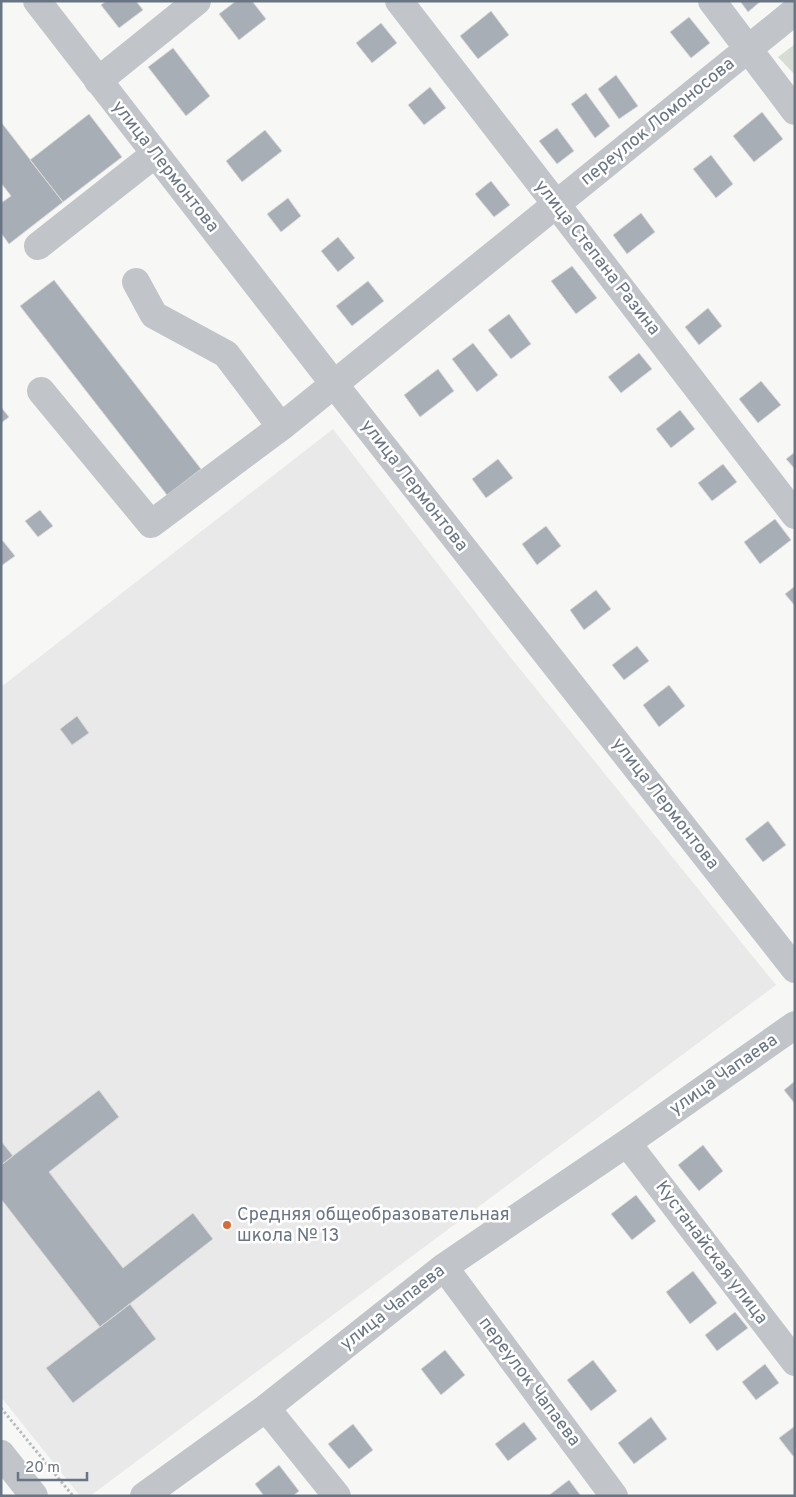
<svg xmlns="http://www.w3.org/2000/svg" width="796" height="1497" font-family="Overpass,sans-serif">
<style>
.built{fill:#e8e9e8}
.green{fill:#d7dcd5}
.building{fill:#a8aeb5;stroke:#d9d9d7}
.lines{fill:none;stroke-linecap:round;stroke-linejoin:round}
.path{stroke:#b9bbbe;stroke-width:3;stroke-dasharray:2.5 2.5;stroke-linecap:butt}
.minor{stroke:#c1c4c8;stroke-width:28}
.poi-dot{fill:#d76d36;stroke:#fff;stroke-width:2}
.labels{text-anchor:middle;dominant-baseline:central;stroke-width:5;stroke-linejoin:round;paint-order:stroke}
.street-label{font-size:18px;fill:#697584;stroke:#fff}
.poi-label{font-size:18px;fill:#697584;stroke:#fff;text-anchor:start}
</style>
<rect width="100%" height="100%" fill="#f7f8f5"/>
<!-- built -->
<path class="built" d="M333 429 507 653 776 985 90 1496H80L1 1397V687Z"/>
<!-- green -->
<path class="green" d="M795 44V75L778 57Z"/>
<!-- building -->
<path class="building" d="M106 1H136L143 10 119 28 101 5Z
M236 1H252L266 19 239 40 219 14Z
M740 1H761L748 12Z
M491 11 509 35 478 59 460 36Z
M689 17 710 43 691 58 670 32Z
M381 23 397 43 372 63 356 43Z
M173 48 210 96 186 116 148 67Z
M616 75 638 106 619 119 598 89Z
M430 87 446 108 424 125 408 105Z
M586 93 610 126 595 138 571 104Z
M762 112 783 139 754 162 733 136Z
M89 114 122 157 63 202 30 160Z
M1 122 63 202 9 244 1 233V203L11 196 1 183Z
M557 128 574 151 557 164 539 141Z
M265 130 282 151 242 182 226 161Z
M711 155 733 184 716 198 693 169Z
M491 181 510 205 494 217 475 194Z
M288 198 301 216 281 232 267 214Z
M641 213 655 232 627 254 613 235Z
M338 237 355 258 338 272 321 251Z
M572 266 597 298 576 314 551 281Z
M54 280 201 469 167 495 20 306Z
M368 281 384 301 352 326 336 306Z
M708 308 722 326 699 345 685 327Z
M509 314 531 344 511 359 488 330Z
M473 343 498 375 477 392 452 359Z
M639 353 652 369 621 393 608 377Z
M438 369 454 391 420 417 404 395Z
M761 381 781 405 758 423 739 399Z
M1 407 9 417 1 423Z
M680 410 695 429 671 448 656 429Z
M795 452V469L786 459Z
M498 459 513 478 486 498 472 479Z
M723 464 737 482 712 501 698 483Z
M40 510 53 526 38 537 25 521Z
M775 519 791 540 760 564 744 542Z
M546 526 561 546 537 565 522 544Z
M3 541 15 556 1 566V542Z
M795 586V606L785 594Z
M596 590 611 609 584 630 570 610Z
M637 646 649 661 624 680 612 665Z
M669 685 685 706 659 727 643 705Z
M77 716 89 733 72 745 60 729Z
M768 821 786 845 763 862 745 839Z
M795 1081V1104L784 1090Z
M99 1090 119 1117 49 1172 123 1268 193 1213 213 1239 100 1327 1 1199V1165Z
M1 1141 13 1156 1 1165Z
M703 1145 723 1171 699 1191 678 1165Z
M636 1195 656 1221 632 1240 611 1214Z
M693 1271 717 1303 690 1324 666 1292Z
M130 1304 156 1339 73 1403 46 1368Z
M735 1312 748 1328 717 1351 705 1335Z
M445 1350 465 1375 441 1395 421 1369Z
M593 1360 617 1391 591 1411 567 1380Z
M765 1364 779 1383 756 1400 742 1382Z
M651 1417 667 1439 634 1464 618 1443Z
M524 1422 537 1439 508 1461 495 1444Z
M353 1424 373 1450 349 1469 328 1444Z
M795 1426V1455L793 1456 779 1438Z
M279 1465 299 1491 293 1496H264L255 1484Z
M569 1480 581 1496H548Z"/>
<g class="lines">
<!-- path -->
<path class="path" d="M1 1408 73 1496"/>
<!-- minor -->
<path class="minor" d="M37 1 334 384 795 969
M399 1 556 204 795 515
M712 1 795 111
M98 81 197 1
M38 246 155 154
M136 282 154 315 226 354 281 427
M41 391 151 524 281 427 795 11
M627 1143 795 1362
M444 1267 614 1496
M266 1408 337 1496
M1 1454 34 1496
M144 1496 266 1408 444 1267 627 1143 795 1025"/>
</g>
<!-- markers -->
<circle class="poi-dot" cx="227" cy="1225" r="5"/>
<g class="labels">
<!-- street labels -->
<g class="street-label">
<text transform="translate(658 122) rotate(-39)">переулок Ломоносова</text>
<text transform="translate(165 167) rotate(52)">улица Лермонтова</text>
<text transform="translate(597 258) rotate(52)">улица Степана Разина</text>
<text transform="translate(414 486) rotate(52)">улица Лермонтова</text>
<text transform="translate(665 804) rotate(52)">улица Лермонтова</text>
<text transform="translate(724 1075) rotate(-35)">улица Чапаева</text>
<text transform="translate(711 1253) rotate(53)">Кустанайская улица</text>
<text transform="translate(393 1308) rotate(-38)">улица Чапаева</text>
<text transform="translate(529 1382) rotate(53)">переулок Чапаева</text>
</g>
<!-- poi labels -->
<g class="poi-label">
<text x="237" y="1215">Средняя общеобразовательная<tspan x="237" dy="21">школа № 13</tspan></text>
</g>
</g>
<!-- border -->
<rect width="796" height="1497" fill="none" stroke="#697584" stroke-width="5"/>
<!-- scale -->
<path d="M18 1472v8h69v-8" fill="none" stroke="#697584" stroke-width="2.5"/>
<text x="25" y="1472" font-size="15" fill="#697584" stroke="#ffffff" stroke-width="4" paint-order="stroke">20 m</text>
</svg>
